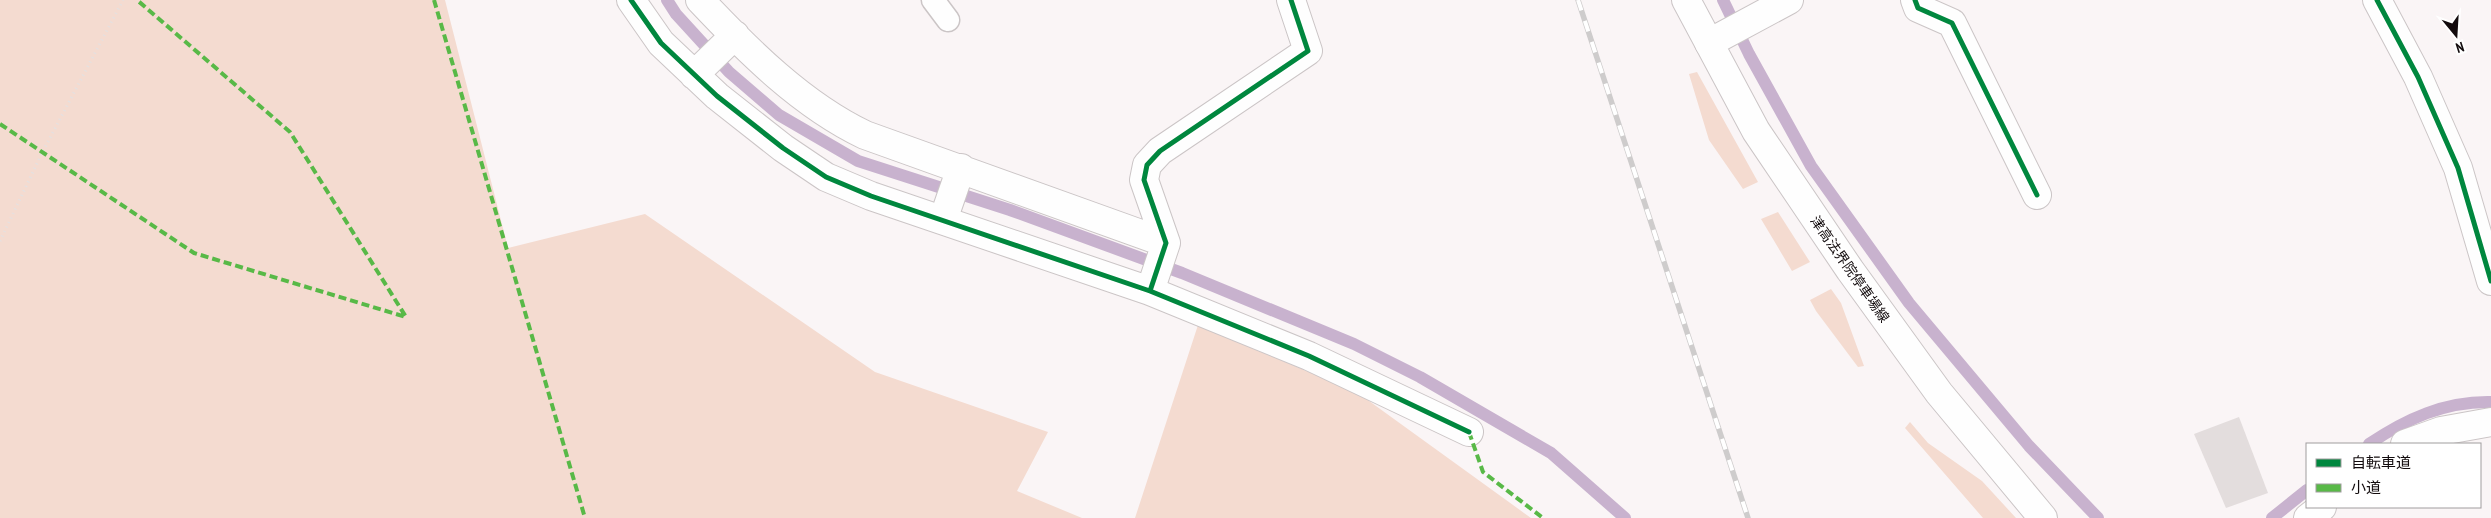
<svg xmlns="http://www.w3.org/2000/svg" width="2491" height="518" font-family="'PT Sans Narrow','Noto Sans JP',sans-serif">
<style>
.green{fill:#f4dbd0}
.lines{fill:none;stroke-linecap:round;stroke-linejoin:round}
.stream{stroke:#c8b2ce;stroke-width:12}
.building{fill:#e3dddd}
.lane-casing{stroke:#cbc5c6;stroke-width:25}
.street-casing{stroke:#cbc5c6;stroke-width:30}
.secondary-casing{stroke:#cbc5c6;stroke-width:30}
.path{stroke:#e3e1e2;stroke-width:3;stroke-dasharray:1 4;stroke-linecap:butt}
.lane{stroke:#fefefe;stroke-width:22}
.street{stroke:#fefefe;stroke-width:28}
.secondary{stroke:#fefefe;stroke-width:28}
.rail-casing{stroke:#cecccc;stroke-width:5.5}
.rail{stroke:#fff;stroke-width:4;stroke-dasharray:11;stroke-linecap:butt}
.quiet{stroke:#58b947;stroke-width:4;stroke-dasharray:8 4;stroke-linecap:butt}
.cycleway-casing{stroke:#fff;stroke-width:8}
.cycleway{stroke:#00873e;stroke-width:5}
.labels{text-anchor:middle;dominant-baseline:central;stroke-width:4.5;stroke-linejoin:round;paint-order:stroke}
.street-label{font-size:14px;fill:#120b0d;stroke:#fff}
</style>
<rect width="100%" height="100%" fill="#faf5f6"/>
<!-- green -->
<path class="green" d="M0 0H445L508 248 645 214 875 372 1048 432 1017 491 1082 518H0Z
M1697 72 1758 182 1743 189 1709 140 1689 74Z
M1778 212 1810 262 1792 271 1761 219Z
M1831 289 1841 303 1864 366 1858 367 1816 311 1810 300Z
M1198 325 1358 393 1531 518H1135Z
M1910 422 1928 443 1982 481 2016 518H1983L1905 428Z"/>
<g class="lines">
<!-- stream -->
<path class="stream" d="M667 0 676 14 729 72 779 115 858 161 1010 210 1182 273 1354 344 1420 377 1551 453 1625 518
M1723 0 1749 54 1811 166 1909 303 2029 446 2098 518
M2369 444C2406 419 2445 401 2491 402
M2272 518 2307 490"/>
</g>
<!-- building -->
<path class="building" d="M2239 417 2268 493 2226 508 2194 434Z"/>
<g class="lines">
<defs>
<path id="lane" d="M933 0 948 20"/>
<path id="street" d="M631 0 661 43 717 96 783 148 826 177 871 196 1150 291 1309 356 1469 432
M700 0C748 51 802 105 865 135L1166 243
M1915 0 1918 8 1952 23 2037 195
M2377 0 2418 77 2458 168 2491 281
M1709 43 1789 0
M694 75 735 35
M943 220 961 168
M1150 291 1166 243 1144 180 1147 165 1160 151 1308 51 1291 0
M2405 444 2441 431 2491 422
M2308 518 2322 507"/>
<path id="secondary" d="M1686 0 1756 131 1850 270 1939 393 2043 518"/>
</defs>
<!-- lane casing -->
<use href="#lane" class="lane-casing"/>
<!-- street casing -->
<use href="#street" class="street-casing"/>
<!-- secondary casing -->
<use href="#secondary" class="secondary-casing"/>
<!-- path -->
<path class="path" d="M0 241 42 153 123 0"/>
<!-- lane -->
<use href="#lane" class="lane"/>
<!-- street -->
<use href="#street" class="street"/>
<!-- secondary -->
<use href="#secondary" class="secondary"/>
<defs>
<path id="rail" d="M1578 0 1748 518"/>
</defs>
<!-- rail casing -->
<use href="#rail" class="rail-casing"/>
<!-- rail -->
<use href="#rail" class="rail"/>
<!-- quiet -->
<path class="quiet" d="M434 0 585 518
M0 124 194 253 406 317 290 132 137 0
M1469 432 1483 472 1543 518"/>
<defs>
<path id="cycleway" d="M631 0 661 43 717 96 783 148 826 177 871 196 1150 291 1309 356 1469 432
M1915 0 1918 8 1952 23 2037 195
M2377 0 2418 77 2458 168 2491 281
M1150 291 1166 243 1144 180 1147 165 1160 151 1308 51 1291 0"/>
</defs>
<!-- cycleway casing -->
<use href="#cycleway" class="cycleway-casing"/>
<!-- cycleway -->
<use href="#cycleway" class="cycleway"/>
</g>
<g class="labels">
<!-- street labels -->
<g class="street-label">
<text transform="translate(1850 269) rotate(55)">津高法界院停車場線</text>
</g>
</g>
<!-- legend -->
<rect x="2306" y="443" width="175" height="65" fill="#ffffff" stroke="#a09d9e"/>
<rect x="2316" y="459" width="25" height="8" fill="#00873e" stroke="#a09d9e"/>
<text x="2351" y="468" font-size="15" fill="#120b0d">自転車道</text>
<rect x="2316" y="484" width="25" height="8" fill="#58b947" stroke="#a09d9e"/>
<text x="2351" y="493" font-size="15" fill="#120b0d">小道</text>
<!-- north arrow -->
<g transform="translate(2456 35) rotate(162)" stroke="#ffffff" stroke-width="4" paint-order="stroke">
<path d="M0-4L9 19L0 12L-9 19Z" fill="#120b0d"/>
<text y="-8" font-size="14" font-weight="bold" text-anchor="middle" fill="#120b0d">N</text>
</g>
</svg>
